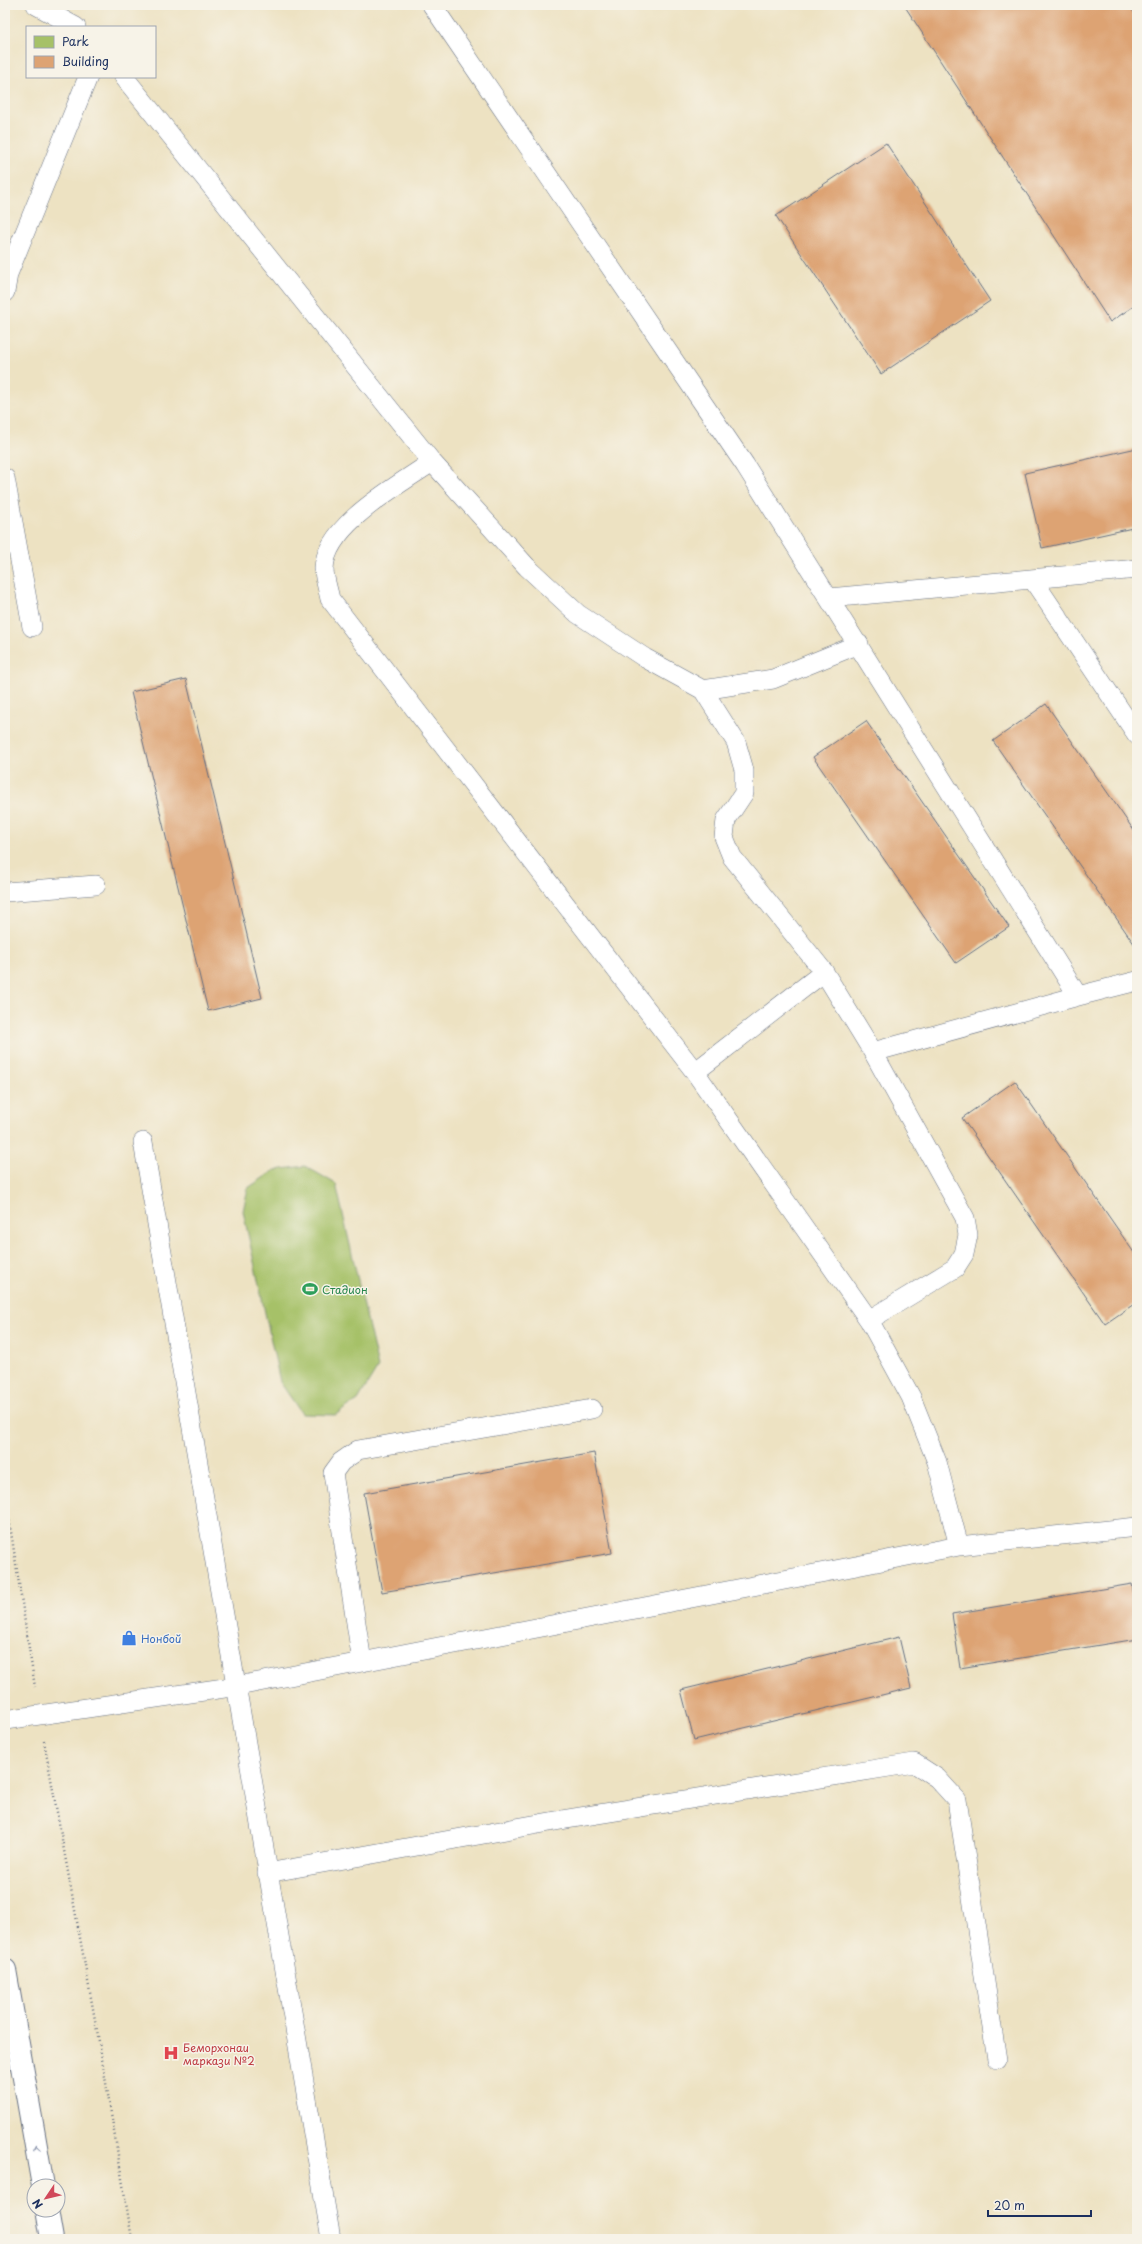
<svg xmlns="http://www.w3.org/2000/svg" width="1142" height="2244" font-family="'Playpen Sans',sans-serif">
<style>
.green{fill:#a6c167;stroke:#607862}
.building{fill:#dda373}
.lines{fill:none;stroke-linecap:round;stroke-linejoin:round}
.service-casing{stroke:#646e81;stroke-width:20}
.trunk-casing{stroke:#646e81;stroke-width:24}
.path{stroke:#646e81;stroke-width:2.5;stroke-dasharray:1 3;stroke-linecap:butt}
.service{stroke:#fff;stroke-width:19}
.trunk{stroke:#fff;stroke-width:22}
.oneway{stroke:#8d97ae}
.labels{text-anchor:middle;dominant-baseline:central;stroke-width:3;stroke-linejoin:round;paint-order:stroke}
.leisure-label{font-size:11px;fill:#27864d;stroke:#f7f3e8;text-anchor:start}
.shop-label{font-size:11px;fill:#366cbe;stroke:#f7f3e8;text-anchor:start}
.health-label{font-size:11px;fill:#be3a42;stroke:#f7f3e8;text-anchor:start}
</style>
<rect width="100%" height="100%" fill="#f7f3e8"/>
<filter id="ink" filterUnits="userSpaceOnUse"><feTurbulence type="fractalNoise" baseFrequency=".025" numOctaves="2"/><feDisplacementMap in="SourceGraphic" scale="8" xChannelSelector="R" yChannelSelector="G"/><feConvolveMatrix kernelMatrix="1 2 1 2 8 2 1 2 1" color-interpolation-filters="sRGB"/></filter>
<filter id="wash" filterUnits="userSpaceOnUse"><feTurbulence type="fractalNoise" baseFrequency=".012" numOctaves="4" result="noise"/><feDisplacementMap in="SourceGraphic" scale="16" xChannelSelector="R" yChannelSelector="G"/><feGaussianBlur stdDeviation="0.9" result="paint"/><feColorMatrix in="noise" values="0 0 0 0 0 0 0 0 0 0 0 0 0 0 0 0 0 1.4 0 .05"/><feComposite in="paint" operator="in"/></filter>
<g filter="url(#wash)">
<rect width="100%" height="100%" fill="#ede2c2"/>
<!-- green -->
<path class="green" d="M305 1166 336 1184 378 1367 358 1400 335 1415 302 1414 280 1382 243 1211 248 1188 275 1170Z"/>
<g id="blocks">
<!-- building -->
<path class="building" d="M904 5H1129L1137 17V304L1110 322Z
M886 143 990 301 881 374 776 216Z
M1137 448V527L1042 548 1025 473Z
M186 679 262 998 208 1011 131 692Z
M1046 704 1137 835V948L993 741Z
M866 721 1009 927 956 963 813 757Z
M1015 1081 1137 1257V1302L1105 1324 962 1118Z
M594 1453 612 1553 382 1592 364 1493Z
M1132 1584 1137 1613V1639L960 1668 952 1614Z
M899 1637 911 1688 694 1740 681 1690Z"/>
</g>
</g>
<g filter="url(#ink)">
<use href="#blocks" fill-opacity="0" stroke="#646e81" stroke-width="1"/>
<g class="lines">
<defs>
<path id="service" d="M36 5 76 27
M432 5 745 465 1078 996 1137 981
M124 77 432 462 527 567 578 614 645 658 703 690 773 679 859 644
M5 292 8 274 88 77
M432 462C399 485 325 525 324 569 324 578 328 589 330 599L695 1072 869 1320
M5 478 32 627
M1033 580 1137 735
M829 598 1137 569
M703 690 736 742 744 770V793L726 820 724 837 732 857 824 972 873 1052 965 1218 968 1235 964 1254 955 1268 869 1320 911 1397 937 1462 959 1546
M5 892 96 885
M873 1052 1078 996
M695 1072 824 972
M143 1142C207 1507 267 1874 331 2239
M362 1662 333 1473 341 1462 358 1450 592 1409
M5 1720 238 1686 959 1546 1137 1527
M267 1873 561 1820 914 1763 937 1778 957 1800 997 2060"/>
<path id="trunk" d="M5 1970 43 2186
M47 2210 52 2239"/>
</defs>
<!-- service casing -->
<use href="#service" class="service-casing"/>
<!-- trunk casing -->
<use href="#trunk" class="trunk-casing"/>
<!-- path -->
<path class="path" d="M5 1493 35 1687
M44 1741 100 2047 132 2239"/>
<!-- service -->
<use href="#service" class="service"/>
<!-- trunk -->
<use href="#trunk" class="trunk"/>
</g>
<!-- one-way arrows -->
<defs><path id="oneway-chevron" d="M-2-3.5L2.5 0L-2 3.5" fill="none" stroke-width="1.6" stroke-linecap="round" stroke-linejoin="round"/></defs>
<use class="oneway" href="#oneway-chevron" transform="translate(36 2148) rotate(-100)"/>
</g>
<!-- icons -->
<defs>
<symbol id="stadium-bare" viewBox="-9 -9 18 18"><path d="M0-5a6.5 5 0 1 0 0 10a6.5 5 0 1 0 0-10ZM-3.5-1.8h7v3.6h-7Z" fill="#2e9e5b" stroke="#f7f3e8" stroke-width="2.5" paint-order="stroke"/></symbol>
<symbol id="shop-bare" viewBox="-9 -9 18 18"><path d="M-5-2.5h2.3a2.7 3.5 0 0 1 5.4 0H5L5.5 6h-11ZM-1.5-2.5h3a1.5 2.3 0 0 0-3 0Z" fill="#3f7fe0" stroke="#f7f3e8" stroke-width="2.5" paint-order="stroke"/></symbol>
<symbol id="hospital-bare" viewBox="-9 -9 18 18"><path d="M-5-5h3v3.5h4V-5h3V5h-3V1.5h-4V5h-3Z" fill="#e0444e" stroke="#f7f3e8" stroke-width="2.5" paint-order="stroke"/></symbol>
</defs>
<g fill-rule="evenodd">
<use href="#stadium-bare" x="299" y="1278" width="22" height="22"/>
<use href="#shop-bare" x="118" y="1627" width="22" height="22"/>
<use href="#hospital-bare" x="160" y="2042" width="22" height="22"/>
</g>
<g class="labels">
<!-- leisure labels -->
<g class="leisure-label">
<text x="322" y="1289">Стадион</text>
</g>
<!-- shop labels -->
<g class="shop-label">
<text x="141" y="1638">Нонбой</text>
</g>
<!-- health labels -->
<g class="health-label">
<text x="183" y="2047">Беморхонаи<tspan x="183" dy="13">маркази №2</tspan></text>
</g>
</g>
<!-- margin -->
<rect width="1142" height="2244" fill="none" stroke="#f7f3e8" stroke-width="20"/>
<!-- legend -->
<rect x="26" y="26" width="130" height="52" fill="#f7f3e8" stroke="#9fa5b1"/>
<rect x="34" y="36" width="20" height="12" fill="#a6c167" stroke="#9fa5b1"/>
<text x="62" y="46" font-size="12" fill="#1b2f5e">Park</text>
<rect x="34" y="56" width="20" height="12" fill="#dda373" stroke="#9fa5b1"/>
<text x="62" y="66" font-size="12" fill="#1b2f5e">Building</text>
<!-- north arrow -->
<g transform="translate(46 2198) rotate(235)"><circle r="19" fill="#f7f3e8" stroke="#9fa5b1"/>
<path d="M0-3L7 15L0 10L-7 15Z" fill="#d1495b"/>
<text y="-6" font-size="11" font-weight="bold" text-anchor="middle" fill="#1b2f5e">N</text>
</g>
<!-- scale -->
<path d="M988 2210v6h103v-6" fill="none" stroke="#1b2f5e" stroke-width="2"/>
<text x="994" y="2210" font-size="12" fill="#1b2f5e" stroke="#f7f3e8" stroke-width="3" paint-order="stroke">20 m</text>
</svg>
